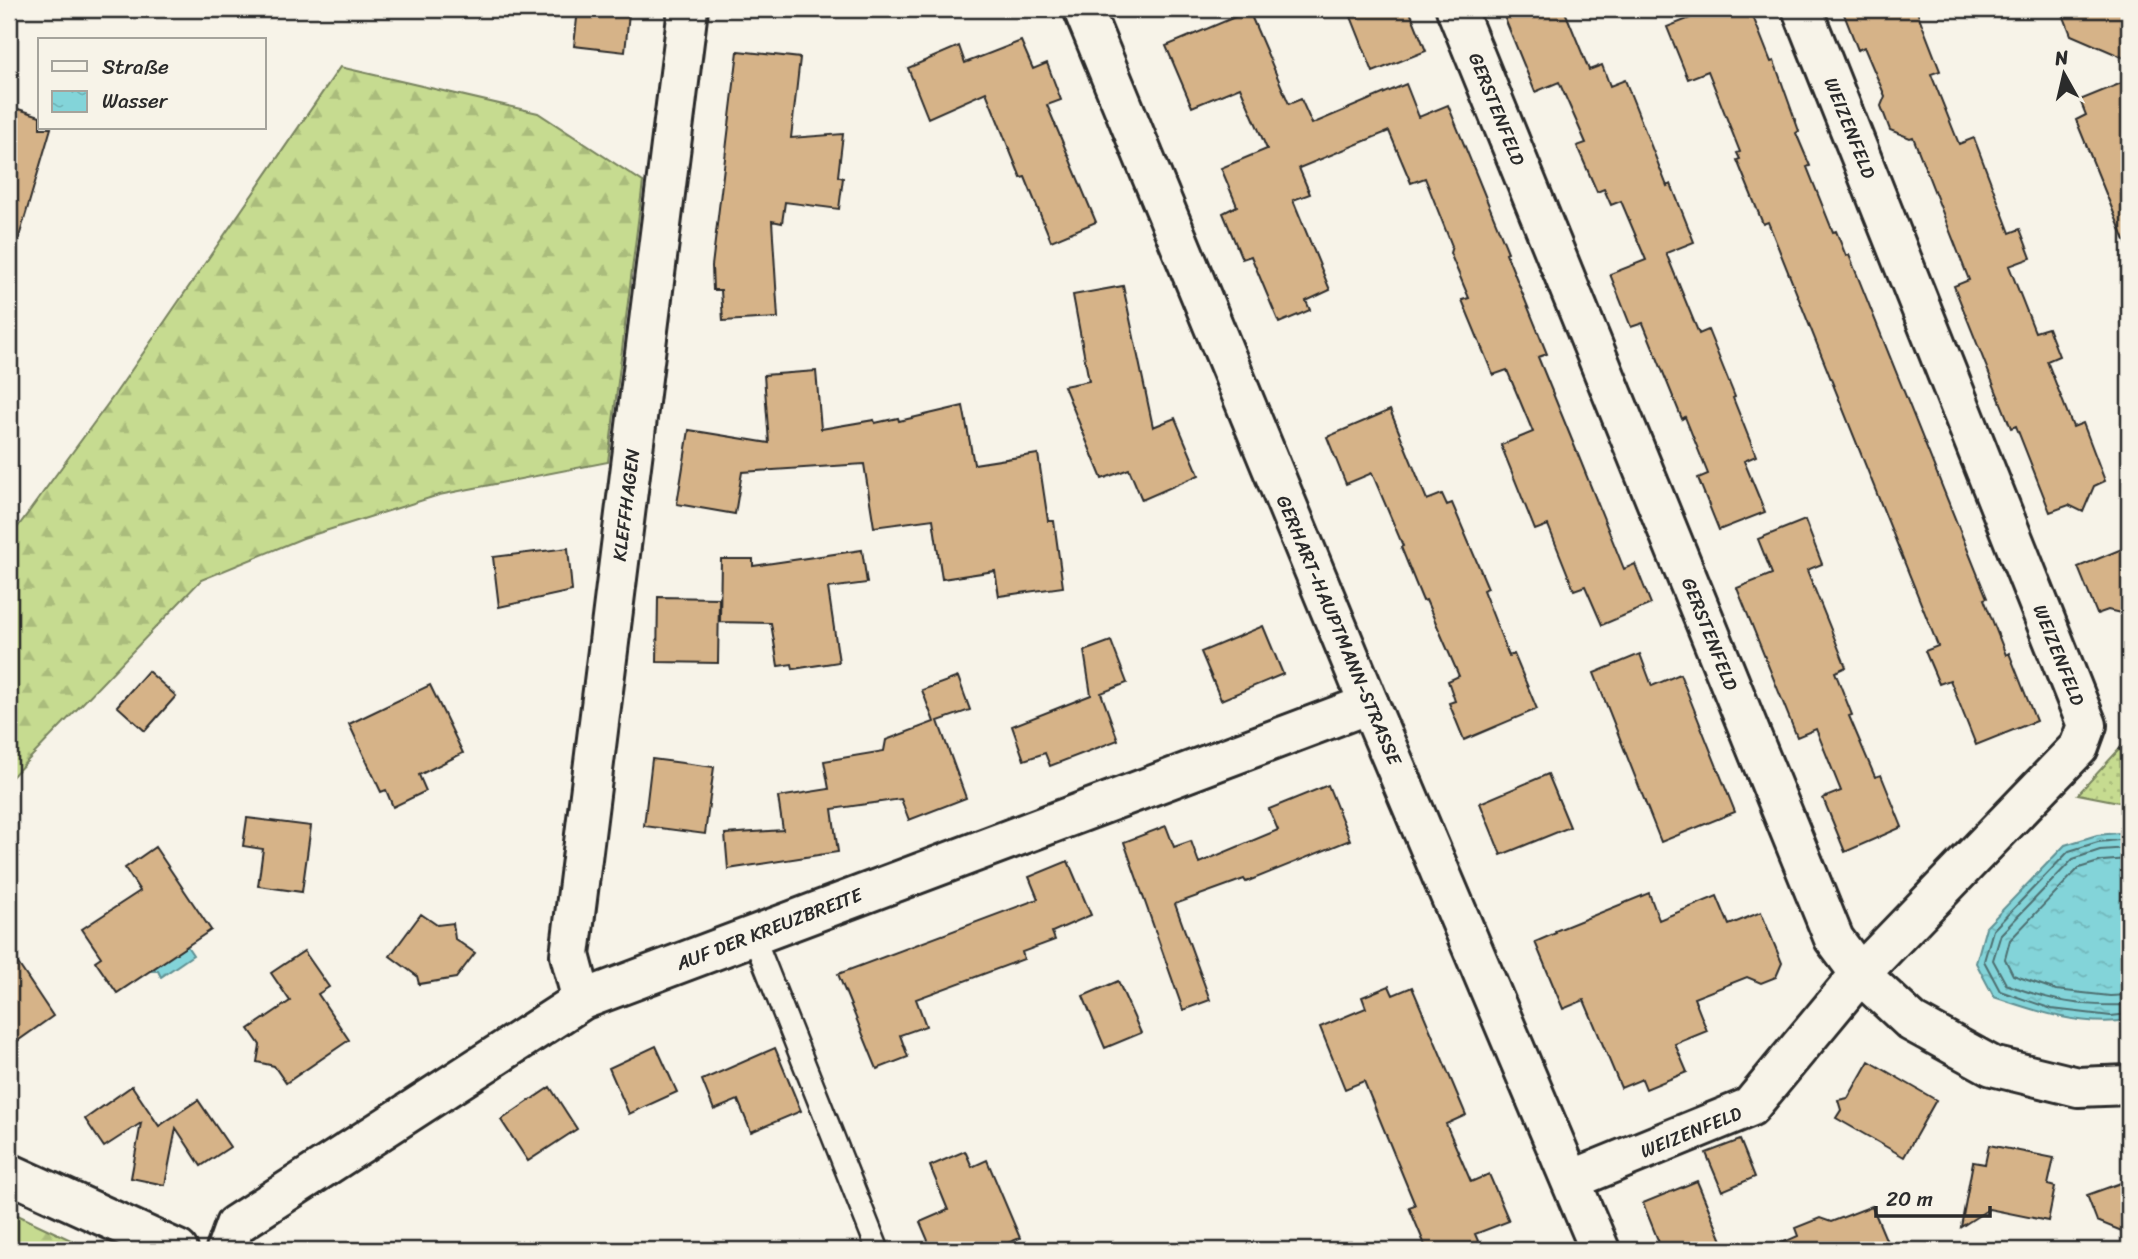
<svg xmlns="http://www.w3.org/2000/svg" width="2138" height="1259" font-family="Sriracha,sans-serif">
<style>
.grass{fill:url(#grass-dots);stroke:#78835e;stroke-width:2}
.forest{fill:url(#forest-firs);stroke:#78835e;stroke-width:2}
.water{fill:url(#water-ripples);stroke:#609093;stroke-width:2}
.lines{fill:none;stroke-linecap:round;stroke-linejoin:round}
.shore{stroke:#4e6f71;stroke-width:2}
.building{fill:#d6b388;stroke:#2b2b2b;stroke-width:2}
.service-casing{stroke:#2b2b2b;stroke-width:26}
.minor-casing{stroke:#2b2b2b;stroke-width:44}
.tertiary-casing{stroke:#2b2b2b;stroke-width:44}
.path{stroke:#2b2b2b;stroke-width:4.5;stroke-dasharray:5 5;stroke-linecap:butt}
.service{stroke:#f7f3e8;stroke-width:21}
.minor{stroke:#f7f3e8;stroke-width:38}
.tertiary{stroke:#f7f3e8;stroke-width:38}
.labels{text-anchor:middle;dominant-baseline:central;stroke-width:6;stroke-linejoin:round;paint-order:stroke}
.street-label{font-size:19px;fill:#2b2b2b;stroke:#f7f3e8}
</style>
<defs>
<pattern id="grass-dots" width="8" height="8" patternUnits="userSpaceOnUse" patternTransform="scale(1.75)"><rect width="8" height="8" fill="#c6db90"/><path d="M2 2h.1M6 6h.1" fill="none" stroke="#aabc7c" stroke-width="1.8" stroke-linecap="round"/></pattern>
<pattern id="forest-firs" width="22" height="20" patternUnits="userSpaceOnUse" patternTransform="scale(1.75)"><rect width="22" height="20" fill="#c6db90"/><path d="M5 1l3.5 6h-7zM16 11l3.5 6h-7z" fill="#aabc7c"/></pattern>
<pattern id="water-ripples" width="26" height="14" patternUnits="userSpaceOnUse" patternTransform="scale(1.75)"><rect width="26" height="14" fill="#83d4d9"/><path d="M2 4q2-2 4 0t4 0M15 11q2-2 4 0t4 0" fill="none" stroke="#71b6ba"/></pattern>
</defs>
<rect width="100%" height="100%" fill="#f7f3e8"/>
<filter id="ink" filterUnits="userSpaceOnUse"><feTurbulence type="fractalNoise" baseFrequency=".0143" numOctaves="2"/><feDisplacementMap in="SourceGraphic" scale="14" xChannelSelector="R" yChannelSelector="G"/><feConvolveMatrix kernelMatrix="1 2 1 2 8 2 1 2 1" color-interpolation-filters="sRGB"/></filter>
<g filter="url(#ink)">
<!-- grass -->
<path class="grass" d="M2129 738V804L2078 794 2126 742Z"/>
<!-- forest -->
<path class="forest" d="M340 67 538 113 643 182 608 462 439 495 303 538 201 580 9 780V539L115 394Z
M9 1211 92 1250H9Z"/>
<!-- water -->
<path class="water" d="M2129 832V1020C2082 1027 2038 1012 1994 997L1976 963 1986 927 2065 845 2097 835Z
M181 937 193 955 161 977 158 971H151L149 969Z"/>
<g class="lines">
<!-- shore -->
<path class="shore" d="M2129 839 2098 842 2069 851 1993 930 1984 961 2000 991 2052 1009 2111 1016 2129 1014
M2129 848 2100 850 2073 859 2001 934 1993 960 2006 984C2050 1001 2081 1007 2129 1005
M2129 859 2102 861 2079 868 2010 940 2005 959 2013 975 2056 990 2110 996 2129 995"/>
</g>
<!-- building -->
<path class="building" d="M578 9 629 13 625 52 574 46Z
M1348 9H1409L1426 51 1373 72Z
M1501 9H1564L1589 70 1602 65 1610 86 1625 80 1667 186 1671 184 1694 242 1666 253 1699 334 1708 330 1735 397 1733 398 1756 456 1744 461 1765 512 1719 530 1698 478 1708 474 1685 417 1682 419 1643 323 1631 327 1610 274 1646 260 1621 201 1611 205 1604 189 1597 192 1577 146 1586 143 1559 82 1535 92Z
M1713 9H1750L1771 62 1774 61 1799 131 1796 133 1810 166 1807 167 1833 232 1836 231 1846 256 1849 255 1987 598 1984 599 2006 655 2009 653 2036 721 1976 745 1950 680 1939 684 1925 651 1938 646 1768 222 1763 224 1737 160 1740 159 1737 153 1740 152 1708 71 1688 79 1667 27Z
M1842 9H1916L1940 71 1931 74 1959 144 1974 138 2010 233 2020 229 2031 258 2009 266 2035 332 2048 328 2059 356 2047 361 2073 427 2083 423 2105 481 2094 486 2083 512 2069 505 2050 512 2016 426 2011 428 1954 286 1969 280 1913 137 1910 138 1890 130 1881 106 1885 96 1864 47 1858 50Z
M2061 9H2129V60L2071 35Z
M1249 11 1289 104 1301 99 1312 124 1406 84 1419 117 1448 105 1508 252 1506 253 1547 354 1538 357 1581 462 1624 569 1635 564 1651 604 1602 625 1585 586 1574 590 1548 525 1535 530 1501 445 1533 432 1507 370 1493 375 1462 300 1469 298 1450 253 1452 246 1425 178 1411 183 1389 131 1299 168 1310 194 1293 200 1330 290 1306 301 1310 310 1279 323 1251 256 1242 259 1223 213 1237 206 1221 168 1267 149 1240 87 1192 107 1166 46Z
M1021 41 1033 69 1047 63 1061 100 1047 105 1096 222 1051 241 1025 177 1021 178 986 92 928 118 908 68 959 46 965 63Z
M738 51 800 58 791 138 843 134 838 176 843 178 839 209 785 202 782 223 772 221 778 318 723 321 721 290H713L712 266Z
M2129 80V248H2128L2076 120 2086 115 2080 100Z
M9 106 40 116V128H51L17 244 9 243Z
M1123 286 1153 427 1175 418 1199 475 1142 500 1129 469 1102 479 1064 386 1089 381 1073 295Z
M816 371 821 429 874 420 875 423 898 418 899 421 963 406 974 464 1038 454 1048 521H1054L1063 587 999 596 995 571 942 579 933 519 874 527 864 464 742 472 735 514 677 504 689 430 769 443 764 375Z
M1390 410 1427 500 1442 494 1447 505 1452 503 1488 588 1483 590 1509 656 1514 654 1537 709 1464 740 1449 703 1455 701 1448 681 1459 676 1426 600 1423 601 1416 584 1401 547 1403 546 1372 473 1346 484 1327 437Z
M1805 520 1822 564 1807 570 1846 667 1835 672 1852 715 1849 716 1875 777 1881 775 1902 827 1845 852 1823 798 1841 791 1816 729 1797 737 1737 588 1772 574 1758 539Z
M2129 546V615L2108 610 2097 614 2078 567Z
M568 548 572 591 499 607 493 557Z
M862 550 867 583 828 588 839 662 793 669 792 664 778 666 771 623 720 622 721 559H753V566Z
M658 597 719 598 718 663 657 662Z
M1263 626 1283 674 1221 700 1201 652Z
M1111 641 1127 683 1101 693 1118 740 1050 766 1045 753 1024 760 1012 726 1091 695 1084 651Z
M1640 654 1652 686 1680 674 1735 812 1661 842 1594 673Z
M148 671 176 696 145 731 117 706Z
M958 677 970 710 938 721 966 798 909 820 901 799 832 809 838 852 728 869 725 834 783 830 778 797 829 789 824 761 884 751 886 740 934 722 922 690Z
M430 685 463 753 419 775 426 791 393 807 386 790 381 792 349 724Z
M652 759 714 767 705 834 644 826Z
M1548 774 1570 827 1501 855 1480 803Z
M1328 785 1350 840 1246 882 1244 879 1175 904 1210 1000 1183 1010 1124 842 1166 826 1174 847 1191 841 1199 863 1278 830 1269 809Z
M247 818 311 826 302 892 258 886 263 849 243 846Z
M155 847 211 930 117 993 95 961 101 957 82 929 140 891 125 868Z
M1068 861 1091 915 1052 932 1055 940 1022 952 1024 959 916 999 926 1026 900 1035 908 1057 877 1069 838 974 1038 899 1029 877Z
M1649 893 1659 920 1717 896 1729 925 1761 912 1782 963 1776 977 1761 983 1747 977 1694 998 1707 1031 1675 1044 1687 1072 1646 1089 1642 1079 1621 1088 1584 1000 1563 1009 1535 942 1556 933 1555 931Z
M421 914 437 925 453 923 455 939 475 953 456 978 419 984 417 976 390 956Z
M9 950 53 1016 9 1047Z
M304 951 329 987 318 994 349 1040 286 1083 274 1066 257 1062 260 1045 249 1029 290 1001 271 973Z
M1118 981 1141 1033 1105 1048 1083 996Z
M1389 986 1393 995 1412 987 1466 1115 1446 1124 1471 1182 1489 1174 1509 1221 1475 1234 1482 1250H1427L1409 1207 1415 1205 1364 1081 1345 1089 1320 1027 1366 1008 1362 997Z
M656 1046 677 1092 629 1114 609 1068Z
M775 1048 801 1111 751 1132 738 1100 714 1110 702 1080Z
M1869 1061 1936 1100 1904 1157 1836 1118 1841 1110 1838 1100 1848 1098Z
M132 1086 159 1126 198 1100 230 1147 201 1166 176 1128 165 1185 131 1178 141 1123 104 1147 85 1119Z
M550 1087 577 1129 528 1161 501 1120Z
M1740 1140 1755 1177 1722 1191 1706 1153Z
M1989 1145 2054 1158 2048 1185 2055 1187 2048 1221 1989 1209 1961 1227 1973 1162 1985 1164Z
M965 1151 972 1167 987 1160 1020 1238 991 1250H932L920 1222 948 1210 930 1166Z
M2129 1180V1234L2097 1221 2087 1195Z
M1697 1181 1726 1250H1662L1643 1203Z
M1872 1206 1890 1249 1893 1250H1766L1798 1236 1795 1228 1820 1218 1831 1222Z"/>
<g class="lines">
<defs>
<path id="service" d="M753 935 878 1250"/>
<path id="minor" d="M1456 9 1834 939 1860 974 1912 1022 1992 1066 2078 1087 2129 1085
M582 1000 570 955 688 9
M9 1173 178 1250
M1571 1180 1750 1107 1860 974 2079 747 2087 725 1802 9
M226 1250 235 1225 582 1000 1369 704"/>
<path id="tertiary" d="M1083 9 1369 704 1600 1250"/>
</defs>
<!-- service casing -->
<use href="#service" class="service-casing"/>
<!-- minor casing -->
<use href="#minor" class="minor-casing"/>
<!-- tertiary casing -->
<use href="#tertiary" class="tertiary-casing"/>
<!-- path -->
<path class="path" d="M2119 748 2129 754"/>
<!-- service -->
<use href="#service" class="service"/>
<!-- minor -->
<use href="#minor" class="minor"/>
<!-- tertiary -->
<use href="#tertiary" class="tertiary"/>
</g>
</g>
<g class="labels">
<!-- street labels -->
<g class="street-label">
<text transform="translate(1497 109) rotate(68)">GERSTENFELD</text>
<text transform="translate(1850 128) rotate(68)">WEIZENFELD</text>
<text transform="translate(626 505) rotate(-83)">KLEFFHAGEN</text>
<text transform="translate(1339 630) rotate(67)">GERHART-HAUPTMANN-STRASSE</text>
<text transform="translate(1710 634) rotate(68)">GERSTENFELD</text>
<text transform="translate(2059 655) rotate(68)">WEIZENFELD</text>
<text transform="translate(769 929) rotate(-21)">AUF DER KREUZBREITE</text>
<text transform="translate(1691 1132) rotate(-22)">WEIZENFELD</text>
</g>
</g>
<!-- margin -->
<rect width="2138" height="1259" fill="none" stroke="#f7f3e8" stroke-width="35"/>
<rect x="18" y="18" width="2103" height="1224" fill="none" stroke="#2b2b2b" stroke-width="2.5" filter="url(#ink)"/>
<!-- legend -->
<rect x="38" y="38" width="228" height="91" fill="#f7f3e8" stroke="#a5a39c" stroke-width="2"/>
<rect x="52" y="61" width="35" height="10" fill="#f7f3e8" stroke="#a5a39c" stroke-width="2"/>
<text x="102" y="74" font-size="21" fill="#2b2b2b">Straße</text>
<rect x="52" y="91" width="35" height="21" fill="url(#water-ripples)" stroke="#a5a39c" stroke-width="2"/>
<text x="102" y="108" font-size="21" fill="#2b2b2b">Wasser</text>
<!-- north arrow -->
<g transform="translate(2064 74) rotate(352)" stroke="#f7f3e8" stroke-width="5" paint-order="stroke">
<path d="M0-5L12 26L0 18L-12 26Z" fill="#2b2b2b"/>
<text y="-10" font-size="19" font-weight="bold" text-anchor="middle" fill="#2b2b2b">N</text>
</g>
<!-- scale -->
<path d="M1876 1206v10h114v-10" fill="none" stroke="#2b2b2b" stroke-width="3.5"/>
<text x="1886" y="1206" font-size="21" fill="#2b2b2b" stroke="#f7f3e8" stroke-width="5" paint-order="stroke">20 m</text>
</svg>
